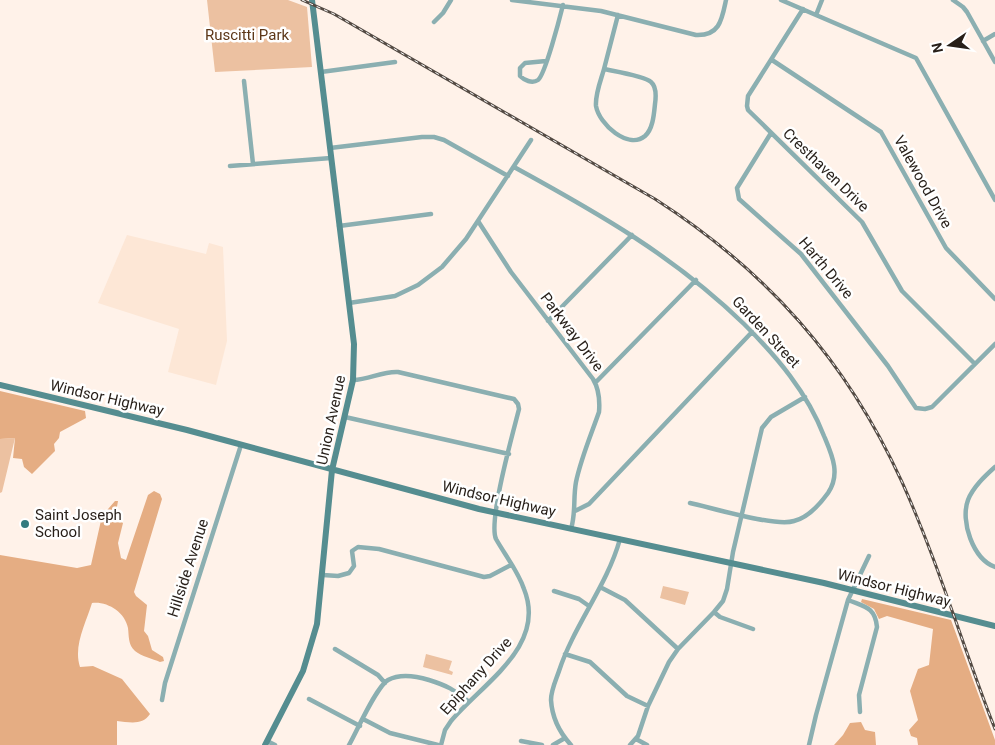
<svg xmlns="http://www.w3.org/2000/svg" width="995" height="745" font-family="Roboto,sans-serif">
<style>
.built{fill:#fde7d6}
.green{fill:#ecc1a1}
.forest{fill:#e5ad83}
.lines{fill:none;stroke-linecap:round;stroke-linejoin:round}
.street{stroke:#8bafb1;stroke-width:4.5}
.secondary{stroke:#558d90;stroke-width:6}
.rail-casing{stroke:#544b44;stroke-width:3}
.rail{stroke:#fff;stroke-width:1;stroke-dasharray:4;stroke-linecap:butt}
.poi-dot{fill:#327b80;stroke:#fff;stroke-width:2}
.labels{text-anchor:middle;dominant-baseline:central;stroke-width:5;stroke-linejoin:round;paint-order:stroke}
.park-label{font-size:15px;fill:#5d3718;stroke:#fff}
.street-label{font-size:15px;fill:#271f19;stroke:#fff}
.poi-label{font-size:15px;fill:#271f19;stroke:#fff;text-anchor:start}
</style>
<rect width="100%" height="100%" fill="#fff2e9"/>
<!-- built -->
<path class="built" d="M127 235 206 254 209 243 223 247 227 341 216 385 168 372 179 329 98 303Z"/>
<!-- green -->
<path class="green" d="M207 0H288L307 7 312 67 215 72Z
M15 438 2 492 0 493V439Z
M663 586 689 592 685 605 660 598Z
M426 654 452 661 449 670 453 672 452 675 423 667Z"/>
<!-- forest -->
<path class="forest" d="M0 391 85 411 86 418 60 432 59 438 54 444 55 451 32 474 24 467 22 459 13 458 15 438 0 439Z
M154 491 160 494 162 499 134 592 136 596 147 605 144 631 148 636 152 650 163 657 164 661 160 662C153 659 141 656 135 651 128 645 129 636 128 628 125 612 107 601 92 603 86 623 73 646 80 667L93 666 122 679 150 714C142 726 129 722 117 721V745H0V555L77 568 91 565 102 516 115 501H118L115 518 123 523 118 543 121 558 126 560 148 495Z
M862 599 951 620 995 740V745H918L917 738 911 736 909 730 918 720 910 691 918 669 929 665 933 629 887 616 879 619 874 609 861 602Z
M861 722 865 730 875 732 876 745H834L843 735 850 723Z"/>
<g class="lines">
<!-- street -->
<path class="street" d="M512 0 601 11 696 35C720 36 722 19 726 0
M781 0 916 58 995 200
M953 0 963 7 967 12 995 62
M803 9 748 96 747 106 748 110 862 222 902 291 975 364
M816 15 822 0
M434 22 443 13 451 0
M983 41 995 34
M772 60 881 132 946 248 995 299
M546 61 525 63 520 68V76C524 80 532 84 538 80 545 75 560 17 563 5
M604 69C613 71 645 76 651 82 657 87 656 97 655 104 654 114 653 129 645 136 628 150 599 124 596 106 595 94 601 80 604 69Z
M604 69 618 15
M321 72 395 62
M244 81 253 164
M771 133 737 188 739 199 801 254 888 366 916 408 925 409 932 407 995 344
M330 148 422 137H434L444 140 508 176
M230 166 331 158
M514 167C598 213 674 256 744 324 777 357 807 392 824 436 832 455 841 474 828 493 820 504 807 518 794 521 775 527 713 508 690 503
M478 221 511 272 593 379C599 389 600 400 599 412 591 435 581 458 576 482 573 498 576 513 571 529
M339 226 431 214
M349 303 395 296 418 285 442 267 466 239 531 140
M548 321 632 235
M353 380C369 380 382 371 398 372L505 397 514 399 518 404 519 409C513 433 488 521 496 539 505 555 518 571 524 589 547 646 483 683 451 721L445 730 441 745
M595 383 696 280
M345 417 509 454
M995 467C985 476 973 487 968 500 960 521 973 559 995 567
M575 511 589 504 752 332
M323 575 338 576 349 573 354 566 352 551 358 547 379 549 484 577 490 576 511 565
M600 587 625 600 678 649
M554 591 579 599 589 606
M848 600C865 607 875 607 877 627L859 695 860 712
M714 612 720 617 753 629
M335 649 378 675 385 683
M565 654 590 662 627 696 648 706
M309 699 360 726
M162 700 165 683 241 445
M363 719 390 733 438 745
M636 739 647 745
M267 741 275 745
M521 741 542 745
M349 745C357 731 376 687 388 680 401 673 416 676 429 680 445 685 456 690 469 702
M553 745 565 738
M571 745C560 733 552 717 551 700 551 690 556 680 559 671 574 625 607 586 620 539
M630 745 638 736 648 706 669 662 678 649 714 612 723 601 727 589 733 552 762 428 771 417 805 397
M809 745 816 715 848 600 869 556"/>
<!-- secondary -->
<path class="secondary" d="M0 385 187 430 479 509 824 583 995 626
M265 745 303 671 317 624 332 470 353 380 354 344 312 0"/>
<defs>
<path id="rail" d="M302 0 334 14 655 199C767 271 846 360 902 482 938 562 963 647 995 729"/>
</defs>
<!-- rail casing -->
<use href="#rail" class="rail-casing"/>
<!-- rail -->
<use href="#rail" class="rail"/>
</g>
<!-- markers -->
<circle class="poi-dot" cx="25" cy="524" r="5"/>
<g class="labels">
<!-- park labels -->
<g class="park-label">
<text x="247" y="35">Ruscitti Park</text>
</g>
<!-- street labels -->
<g class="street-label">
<text transform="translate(826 170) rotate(44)">Cresthaven Drive</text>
<text transform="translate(923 182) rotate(61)">Valewood Drive</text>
<text transform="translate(826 268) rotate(50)">Harth Drive</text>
<text transform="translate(572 332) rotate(53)">Parkway Drive</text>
<text transform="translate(766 332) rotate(47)">Garden Street</text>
<text transform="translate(107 398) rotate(13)">Windsor Highway</text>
<text transform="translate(331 420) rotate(-78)">Union Avenue</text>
<text transform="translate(499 499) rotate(13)">Windsor Highway</text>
<text transform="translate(188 568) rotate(-72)">Hillside Avenue</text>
<text transform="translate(894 588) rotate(14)">Windsor Highway</text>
<text transform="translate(476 676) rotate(-48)">Epiphany Drive</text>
</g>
<!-- poi labels -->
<g class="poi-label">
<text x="35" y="515">Saint Joseph<tspan x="35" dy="17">School</tspan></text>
</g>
</g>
<!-- north arrow -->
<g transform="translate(950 45) rotate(257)" stroke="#ffffff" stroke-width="4" paint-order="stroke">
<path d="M0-4L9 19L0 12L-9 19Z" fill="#271f19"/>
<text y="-8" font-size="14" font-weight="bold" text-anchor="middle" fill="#271f19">N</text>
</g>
</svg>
